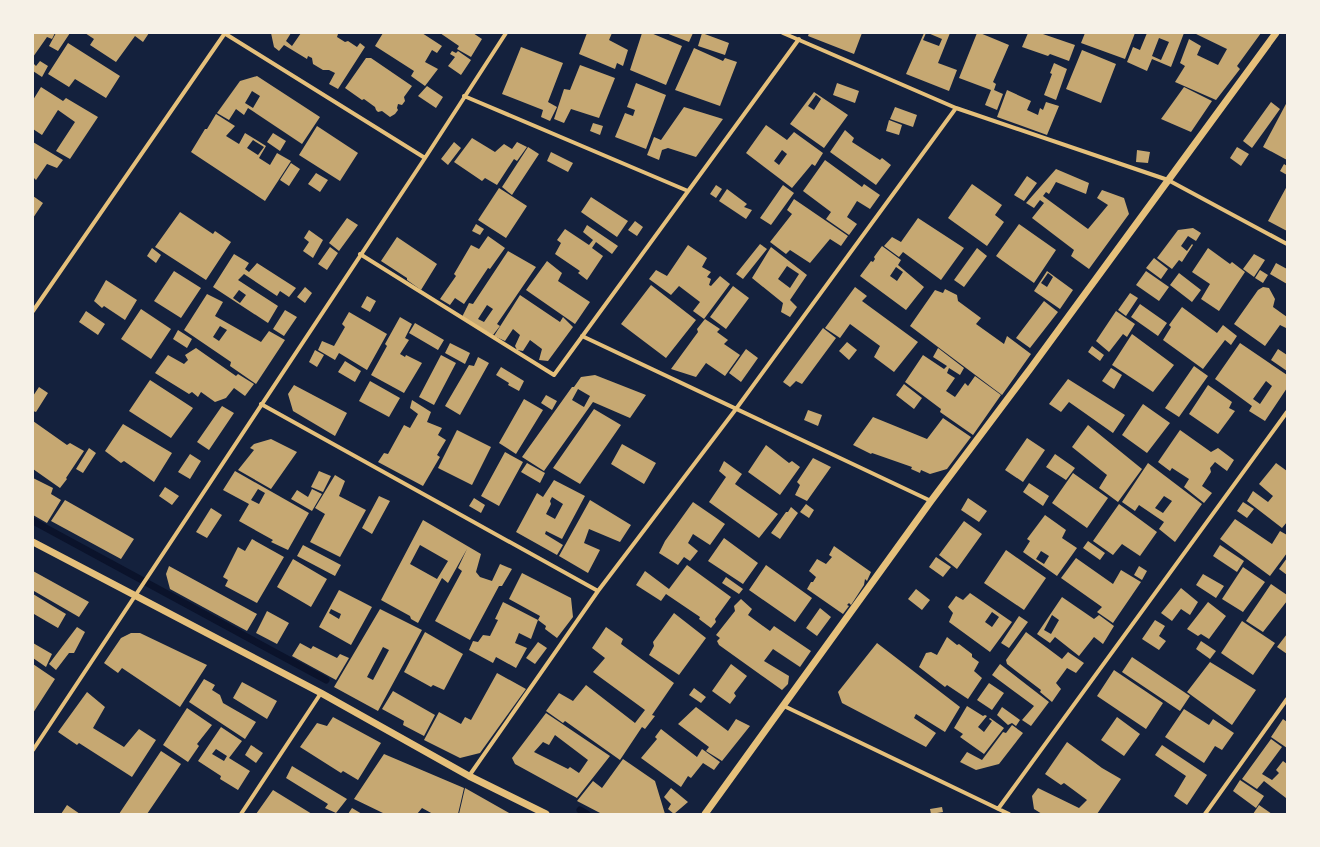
<svg xmlns="http://www.w3.org/2000/svg" width="1320" height="847" font-family="Jost,sans-serif">
<style>
.lines{fill:none;stroke-linecap:round;stroke-linejoin:round}
.stream{stroke:#0b132b;stroke-width:7}
.building{fill:#c6a872;fill-rule:evenodd}
.minor{stroke:#e5c07b;stroke-width:4}
.tertiary{stroke:#e5c07b;stroke-width:7}
</style>
<rect width="100%" height="100%" fill="#14213d"/>
<g class="lines">
<!-- stream -->
<path class="stream" d="M33 521 326 680
M580 810 587 814"/>
</g>
<!-- building -->
<path class="building" d="M33 33H55L52 39 47 37 33 57Z
M56 33H70L58 51 49 46Z
M85 33H149L143 42 135 36 116 62 90 45 94 39Z
M271 33H291L286 41 292 46 301 33H336L338 34 337 37 345 42 348 41 357 47 360 43 365 47 338 89 329 84 335 73 329 70H323L313 64 312 58 308 56 307 59 284 45 279 51 274 47Z
M383 33H422L442 46 437 53 432 50 425 62 438 69 425 86 411 76 414 71 375 46Z
M440 33H473L482 39 471 57 457 49 459 46Z
M587 33H612L609 40 628 50 623 66 617 63 615 69 579 54Z
M642 33H651L682 46 666 85 630 70Z
M666 33H693L689 42Z
M702 33 729 43 725 55 698 46Z
M809 33H862L854 54 808 36Z
M924 33H926L923 40 939 46 942 39 928 33H950L938 63 957 70 949 91 906 74Z
M977 33H980L1009 45 993 82 996 84 994 90 1003 94 997 110 985 105 991 90 959 78Z
M1028 33H1040L1075 45 1069 61 1050 54 1048 56 1022 47Z
M1085 33H1135L1125 59 1081 43Z
M1147 33H1184L1171 67 1152 59 1147 71 1127 62 1133 47 1140 50ZM1159 38 1169 42 1161 60 1152 56Z
M1194 33H1261L1237 66 1240 69 1216 100 1175 82 1185 66 1180 63 1189 39 1201 46 1197 55 1218 65 1227 49Z
M68 43 120 76 106 98 75 79 69 87 48 74Z
M521 47 563 63 548 102 557 107 550 121 541 117 543 110 502 94Z
M694 48 723 61 725 58 737 62 720 106 675 90Z
M1082 50 1116 64 1101 103 1066 89Z
M452 51 456 53 458 51 471 60 461 75 448 66 455 57 450 54Z
M366 58H371L412 86 404 97 405 101 402 105 398 104 397 108 398 110 395 114 390 117 382 111 378 112 376 110 375 107 364 99 362 100 345 88Z
M40 61 48 66 42 77 33 71V63L36 66Z
M1054 63 1067 69 1056 100 1044 95 1052 74 1050 73Z
M580 65 615 78 599 118 571 109 564 123 554 119 564 89 570 90Z
M257 76 320 117 302 144 248 108 244 115 236 109 229 120 217 113 240 81ZM252 91 260 96 253 108 245 103Z
M636 83 666 95 646 149 615 137 625 113 633 116 635 110 627 107Z
M837 83 859 91 855 103 833 95Z
M427 86 443 97 436 108 418 96Z
M41 87 63 101 66 98 98 117 70 159 56 151 75 122 58 110 42 135 33 129V100Z
M1184 87 1212 101 1191 132 1161 119Z
M1007 90 1031 101 1027 110 1038 115 1040 108 1043 110 1046 102 1059 106 1047 135 997 117Z
M814 92 848 115 824 148 790 124ZM816 95 821 99 814 110 808 106Z
M1271 102 1280 109 1252 148 1243 141Z
M1287 102V160L1263 147Z
M684 107 723 119 696 157 668 148 662 150 659 160 647 155 654 137 661 140Z
M895 107 917 115 913 127 890 119Z
M216 114 235 126 226 136 239 144 245 133 266 146 259 158 270 165 277 153 291 161 265 201 191 152 205 129H207ZM253 140 264 147 258 155 247 148Z
M889 120 902 125 899 135 886 131Z
M593 123 603 126 600 135 590 131Z
M766 125 787 140 794 132 823 153 815 166 812 164 792 188 746 153ZM782 150 787 154 779 165 774 161Z
M317 126 358 153 340 181 299 155Z
M845 130 854 138 852 142 880 160 882 158 891 165 876 185 830 152Z
M273 133 286 141 280 151 267 142Z
M472 138 495 152 504 144 512 149 517 142 527 147 517 161 514 159 497 185 485 178 482 181 454 162Z
M33 142 63 160 57 168 47 164 36 180 33 177Z
M454 142 461 148 448 165 441 159Z
M528 147 539 154 512 195 502 187Z
M1237 147 1249 154 1241 166 1230 158Z
M1137 150 1150 152 1148 163 1136 162Z
M551 152 573 163 568 172 547 161Z
M825 160 862 187 864 184 880 195 870 209 857 201 847 217 857 224 849 235 826 219 831 212 803 191Z
M291 163 300 169 289 186 280 180Z
M1284 164 1287 166V175L1280 171Z
M1056 169 1089 183 1086 194 1056 182 1049 194 1046 192 1043 196 1088 229 1108 205 1097 198 1102 190 1124 198 1129 214 1089 269 1071 256 1074 250 1032 218 1044 203 1040 200 1034 208 1026 203Z
M316 173 328 180 320 192 308 184Z
M1027 176 1037 183 1024 201 1014 195Z
M972 184 1002 205 995 215 1004 222 987 246 948 218Z
M716 185 722 189 716 198 710 194Z
M783 185 794 193 771 225 760 218Z
M1287 186V231L1268 221Z
M499 188 527 206 506 238 478 220Z
M727 189 747 204 744 207 752 210 746 219 719 201Z
M33 196 43 203 33 218Z
M591 197 628 221 617 237 581 212Z
M794 199 848 236 841 246 830 239 810 263 790 250 786 254 770 242 792 214 787 210Z
M180 212 213 234 215 231 231 242 206 280 155 247Z
M347 218 358 225 339 251 329 243Z
M918 218 964 248 941 280 903 252 899 257 884 246 892 237 901 242Z
M635 221 643 227 637 236 628 230Z
M476 224 484 229 480 235 472 231Z
M1019 224 1056 250 1034 283 996 256Z
M587 225 618 246 612 254 596 242 592 248 603 256 587 280 578 273 580 271 555 254 561 243 557 240 565 229 589 245 593 240 583 232Z
M1193 228 1201 233 1196 241 1188 236 1181 246 1187 251 1192 244 1193 245 1182 262 1179 260 1172 269 1157 258 1178 230Z
M309 230 323 240 313 258 303 251 309 242 304 238Z
M488 236 505 248 490 269 488 268 464 304 455 298 450 305 440 299 456 276 454 274 471 245 479 249Z
M397 237 437 264 421 290 407 280V278L381 261Z
M760 244 767 249 743 279 736 274Z
M688 245 707 258 702 267 711 272 707 277 711 279 709 285 711 286 720 276 730 284 704 319 693 311 700 302 679 286 671 295 649 279 656 270 667 276Z
M882 246 901 260 898 265 924 287 906 310 860 276 871 261 873 262 875 259 874 257ZM896 267 903 272 897 281 890 276Z
M330 247 338 253 327 270 318 264Z
M771 247 807 275 790 300 797 307 790 317 781 312 783 303 752 278ZM787 266 799 274 790 288 778 279Z
M152 248 161 255 156 263 147 256Z
M977 248 987 256 964 287 954 280Z
M1208 248 1230 264 1232 262 1245 272 1219 311 1201 299 1210 284 1192 272Z
M508 251 536 267 497 324 500 326 493 335 462 317 469 303 473 304ZM487 305 493 309 484 322 478 319Z
M234 254 249 263 245 269 249 272 257 263 296 288 289 297 280 291 277 296 244 274 238 280 278 306 268 323 213 287ZM239 290 246 295 240 303 233 298Z
M1254 254 1265 260 1254 277 1243 269Z
M1154 258 1168 269 1161 279 1146 268Z
M547 261 562 273 558 281 590 302 575 324 526 290Z
M1276 263 1287 269V284L1270 274Z
M1260 270 1268 275 1263 283 1255 278Z
M174 271 201 288 181 318 154 301Z
M1047 271 1073 290 1060 309 1034 291ZM1048 273 1053 277 1047 287 1041 283Z
M1146 271 1169 287 1159 301 1136 285Z
M1179 273 1201 290 1192 302 1170 285Z
M106 280 137 300 125 320 104 306 102 308 94 301Z
M651 285 696 320 666 358 621 324Z
M733 286 749 298 726 329 710 317Z
M305 287 312 293 305 303 297 297Z
M855 287 867 296 862 301 918 342 894 372 874 357 880 346 850 324 840 338 825 328Z
M1263 287 1269 288 1275 299 1273 307 1287 317V326L1286 328 1280 325 1265 346 1234 324 1258 290Z
M945 289 957 295 958 301 981 318 976 324 1004 344 1007 336 1031 354 1002 395 910 326 935 290 943 293Z
M1130 293 1138 298 1126 316 1118 310Z
M207 294 223 302 215 316 261 342 269 331 285 340 256 384 230 366 231 362 184 330ZM220 326 227 330 219 341 213 337Z
M520 295 560 322 563 317 573 327 548 361 539 360 542 349 530 340 523 351 517 350 515 346 520 335 513 329 505 341 494 336Z
M367 296 376 301 370 312 361 307Z
M1044 301 1058 312 1030 348 1016 338Z
M1140 304 1167 323 1158 336 1131 317Z
M1182 307 1217 333 1223 325 1237 336 1231 345 1225 340 1203 369 1163 340 1171 327 1169 325Z
M141 309 171 329 151 359 121 339Z
M285 310 297 317 284 336 273 329Z
M86 311 105 324 98 335 79 322Z
M1116 311 1135 324 1127 337 1123 334 1109 352 1096 341Z
M349 312 387 334 367 370 339 353 335 360 318 350 322 341 334 346 345 327 342 324Z
M400 317 412 324 405 338 409 340 400 354 405 357 406 355 422 363 404 393 371 375 387 346 385 344Z
M705 319 720 329 717 332 728 340 724 344 740 355 725 376 706 363 696 377 671 369 698 332 697 329Z
M415 323 444 340 438 350 409 333Z
M823 328 836 338 802 384 796 381 790 387 783 382Z
M178 330 192 339 187 348 173 339Z
M1132 334 1174 365 1153 392 1112 365Z
M847 342 857 350 849 360 839 351Z
M450 343 470 353 465 364 445 353Z
M1240 343 1287 375V388L1265 421 1249 411 1252 406 1215 379ZM1266 381 1272 386 1260 404 1253 399Z
M1092 346 1104 355 1100 361 1088 352Z
M196 348 236 376 238 374 254 384 245 396 234 388 226 398 215 402 201 392 198 397 192 392 189 394 155 373 168 355 184 364 188 360 185 355Z
M938 348 964 368 960 375 949 368 947 373 955 378 946 391 955 397 965 383 968 386 975 376 1001 395 973 435 940 412 941 409 905 382 923 355 944 369 947 366 933 357Z
M746 349 758 358 741 382 729 373Z
M1278 349 1287 355V371L1271 360Z
M315 350 324 355 317 367 309 362Z
M441 355 456 363 434 405 419 397Z
M478 357 489 363 460 415 445 406 469 365 474 366Z
M345 361 361 371 355 382 338 372Z
M1194 366 1208 376 1179 417 1165 408Z
M501 367 524 381 519 391 508 385 509 383 496 375Z
M1111 368 1122 375 1114 389 1102 381Z
M595 375 646 395 630 418 593 402 544 471 522 457 572 387H574L581 377ZM578 389 590 396 584 407 572 400Z
M1068 379 1125 415 1113 433 1069 402 1061 412 1049 404Z
M150 380 193 408 171 438 129 411Z
M370 381 400 398 389 417 359 401Z
M904 384 922 398 914 409 896 395Z
M294 385 347 413 335 436 293 411 288 394Z
M1208 385 1232 402 1229 408 1235 411 1218 434 1189 414Z
M39 387 48 393 36 412 33 411V396Z
M546 395 557 401 552 410 541 403Z
M524 399 543 410 516 454 499 443Z
M412 400 431 412 427 422 442 428 438 435 446 440 437 455 440 457 423 486 378 462 384 453 388 454 404 425 410 428 418 414 410 408Z
M1143 404 1170 423 1147 453 1122 435Z
M222 406 234 413 209 450 197 442Z
M594 409 621 425 580 484 553 468Z
M808 410 822 415 818 426 804 420Z
M873 417 927 439 943 418 971 437 947 469 930 474 921 470 920 473 911 469 912 467 872 453 871 454 853 445Z
M33 421 67 445 70 443 84 451 66 478 67 479 60 488 33 469Z
M123 424 172 453 154 482 124 461 121 463 105 451Z
M1088 425 1142 469 1118 502 1099 488 1107 475 1072 447Z
M457 430 491 447 472 485 438 468Z
M1180 430 1211 452 1218 448 1234 460 1227 471 1215 462 1210 468 1211 472 1202 486 1212 493 1204 503 1184 487 1189 479 1172 468 1170 471 1158 462Z
M1027 438 1045 450 1023 482 1005 470Z
M271 439 297 452 271 489 238 470 254 450 250 448 254 444Z
M622 444 656 463 644 484 611 464Z
M766 445 789 463 792 461 800 467 780 495 748 472Z
M89 448 96 453 83 473 76 469Z
M505 452 523 462 499 506 481 496Z
M190 454 201 461 190 479 178 472Z
M1055 454 1075 468 1066 480 1046 467Z
M813 458 831 467 807 501 795 495 800 485 797 482Z
M724 461 742 474 735 484 778 514 759 538 709 502 726 477 719 471Z
M527 463 545 473 540 483 521 472Z
M1148 463 1202 504 1175 542 1159 529 1164 522 1139 505 1135 511 1122 502ZM1164 496 1172 501 1163 513 1155 508Z
M1276 463 1287 471V522L1282 528 1247 501 1253 491 1268 502 1273 496 1259 484Z
M235 471 309 513 288 550 271 542 273 540 239 521 249 504 223 490ZM258 489 265 493 259 504 251 500Z
M319 471 331 476 323 492 311 487Z
M1073 473 1108 498 1087 528 1052 503Z
M335 475 345 481 339 496 366 510 340 557 310 542 325 514 315 508Z
M33 478 53 488 51 494 61 500 47 523 33 515Z
M554 480 585 496 562 539 546 531 545 534 563 545 557 555 516 532 537 493 543 497ZM552 497 563 504 555 519 546 514 551 504 550 501Z
M1029 483 1049 496 1043 506 1023 492Z
M165 487 179 496 172 505 159 496Z
M312 489 322 494 312 511 291 499 297 490 308 497Z
M379 496 390 501 372 534 362 528Z
M474 498 485 505 481 513 469 506Z
M968 498 987 511 979 522 961 510Z
M65 500 134 539 121 559 51 521Z
M590 500 631 525 620 542 589 529 584 543 600 550 588 573 559 556Z
M693 502 725 524 710 545 693 534 688 543 698 551 690 561 684 557 678 565 659 553 665 541Z
M1243 502 1254 509 1247 518 1237 511Z
M806 504 814 510 809 518 800 512Z
M1119 504 1157 532 1140 556 1122 544 1113 555 1093 541Z
M791 507 798 513 780 539 771 533 786 512H788Z
M211 508 222 515 207 538 196 532Z
M1045 515 1066 530 1062 538 1077 548 1057 576 1023 552 1030 541 1027 539ZM1041 551 1049 556 1044 564 1036 559Z
M1235 519 1272 544 1280 531 1287 535V553L1270 576 1220 539Z
M423 520 481 554 476 572 480 577 492 581 500 564 512 569 502 586H499L470 640 435 621 462 571 458 568 467 549 448 583 442 578 418 623 411 619 410 616 381 600ZM420 545 448 561 437 579 410 564Z
M964 521 982 534 957 569 939 555Z
M724 538 758 563 743 584 708 561Z
M252 539 284 557 257 603 225 586 228 580 223 577 238 547 245 551Z
M1088 541 1105 553 1100 560 1083 548Z
M303 545 341 565 335 576 297 556Z
M1220 545 1244 561 1237 572 1213 556Z
M834 546 871 572 867 581 865 579 864 585 851 605 849 603 847 605 849 606 843 614 807 589 811 582H813L816 577 809 571 817 559 826 564 832 557 829 555Z
M1006 550 1046 578 1024 610 984 583Z
M936 557 951 567 943 577 929 567Z
M1076 558 1113 584 1121 570 1141 582 1113 623 1097 612 1102 607 1061 578Z
M1287 558V575L1279 569Z
M293 559 327 579 311 607 277 587Z
M687 565 731 597 715 619 716 622 711 628 699 619 700 617 666 594 661 601 636 585 645 571 669 589Z
M766 565 812 598 795 622 749 590Z
M169 566 257 614 247 631 170 589 166 574Z
M1139 566 1147 571 1142 580 1134 575Z
M1243 567 1265 582 1243 612 1222 599Z
M33 571 89 602 79 617 34 591Z
M522 573 571 598 573 617 557 638 545 629 546 626 538 620 540 616 509 599Z
M1203 574 1224 586 1216 598 1196 585Z
M726 577 743 589 739 594 722 583Z
M1271 584 1287 595V601L1263 632 1246 621Z
M1181 588 1198 602 1190 615 1181 609 1172 621 1161 613Z
M916 589 930 600 922 610 908 599Z
M339 590 372 607 351 645 319 627ZM331 609 341 614 339 619 329 613Z
M970 593 1012 622 990 652 949 622 953 613 948 607 956 596 963 600ZM992 612 999 617 992 627 985 622Z
M33 594 66 614 58 628 34 614Z
M1062 597 1094 619 1099 615 1114 626 1103 644 1094 637 1079 656 1055 637 1050 643 1037 634ZM1052 615 1059 620 1051 634 1044 630Z
M741 599 752 609 748 615 770 631 774 626 811 651 800 667 773 649 764 661 789 676 788 684 782 690 719 645 717 641 720 638 716 635 735 611 734 606Z
M503 602 538 620 531 639 519 633 515 643 527 648 516 668 496 657 493 663 469 650 473 641 478 642 483 635 490 636 498 620 495 619Z
M1208 602 1226 616 1209 639 1201 634 1198 636 1187 629Z
M820 608 831 617 817 636 806 628Z
M380 609 422 630 378 711 334 687ZM383 647 389 650 373 680 367 677Z
M267 611 289 623 277 644 256 633Z
M674 613 706 638 679 675 649 655 654 646 653 642Z
M1019 616 1028 622 1009 648 1001 643Z
M1155 620 1165 626 1159 636 1166 641 1159 650 1142 639Z
M1242 621 1275 643 1253 675 1221 653Z
M77 627 85 632 74 653H69L56 670 49 664Z
M606 627 623 639 621 644 674 683 652 715 655 716 645 729 642 727 620 760 565 721 563 723 546 711 559 693 573 701 586 685 635 723 645 710 593 672 605 658 592 648Z
M425 632 463 654 444 690 433 685 431 687 404 672Z
M1026 632 1062 659 1068 652 1084 663 1076 673 1067 668 1056 683 1061 689 1052 702 1040 692 1041 690 1007 664 1006 660Z
M131 633H140L207 665 180 707 122 668 118 673 104 663 121 638Z
M1287 634V654L1277 647Z
M947 637 957 645 959 644 972 654V657L979 662 974 671 982 678 968 699 947 685 945 687 919 667 926 653 931 652 937 655Z
M1201 641 1216 651 1210 659 1196 649Z
M538 642 547 648 535 664 526 658Z
M33 643 52 654 46 667 33 658Z
M300 643 311 649 313 646 337 658 340 654 349 658 336 680 292 656Z
M877 643 960 707 945 732 916 714 914 718 936 733 926 747 842 703 838 692Z
M1132 657 1190 696 1180 711 1122 672Z
M1210 662 1256 690 1232 725 1187 692Z
M33 664 55 679 33 713Z
M731 664 747 676 734 693 736 696 730 704 712 691Z
M1000 664 1049 702 1031 726 1022 720 1034 706 992 675Z
M1114 670 1163 703 1146 729 1097 696Z
M497 673 526 689 480 753 460 758 424 740 439 712 461 724 465 717 471 720Z
M204 679 215 685 212 690 220 695 223 703 256 722 245 739 189 702Z
M242 682 277 701 267 719 233 698Z
M989 683 1004 693 992 710 977 700Z
M694 688 706 697 701 703 689 695Z
M393 691 435 715 424 736 403 725 404 721 382 709Z
M87 692 105 707 93 728 124 747 139 729 156 740 132 777 79 743 77 745 58 732Z
M967 706 983 716 985 715 987 716 978 727 984 732 992 721 989 719 990 718 1004 728 984 754 960 737 963 734 954 728Z
M696 707 728 731 736 719 750 726 722 761 706 751 709 747 678 724Z
M1002 707 1020 720 1016 726 1012 723 1008 725 997 715Z
M187 708 212 725 197 744 199 746 188 762 163 745Z
M1184 709 1209 725 1213 719 1234 733 1222 750 1215 746 1204 763 1165 737Z
M546 713 610 756 577 798 515 764 512 758ZM555 735 588 760 579 773 570 767 568 769 534 752 543 742 549 745Z
M333 717 381 743 358 780 343 771 341 773 300 747 317 723 327 726Z
M1117 717 1140 734 1124 756 1101 740Z
M1283 719 1287 722V748L1271 737Z
M1012 725 1023 733 999 764 976 770 960 762 967 752 982 760 1003 732 1006 733Z
M221 727 242 741 229 758 250 771 238 790 220 779 221 776 198 761ZM216 749 227 756 224 761 212 754Z
M661 729 697 757 702 749 720 762 714 770 703 763 691 778 688 776 681 787 641 758 657 739 655 737Z
M1271 739 1282 747 1262 774 1272 780 1279 773 1276 770 1283 761 1287 764V797L1286 798 1264 781 1257 789 1242 779Z
M1067 742 1102 768 1121 779 1097 814H1042L1034 809 1032 796 1038 788 1079 808 1087 800 1064 783 1061 785 1045 774Z
M251 745 263 753 256 763 245 755Z
M1162 745 1207 775 1187 805 1174 796 1186 776 1155 755Z
M161 751 181 764 147 814H119Z
M384 754 464 788 458 814H433L422 808 417 814H385L354 799Z
M623 759 655 781 665 814H602L577 801 593 781 602 788Z
M292 766 347 799 336 813 325 808 328 804 286 778Z
M1240 780 1264 796 1256 808 1233 791Z
M465 788 511 814H459Z
M671 788 688 802 674 814 668 809 671 804 664 797Z
M273 790 312 814H256Z
M67 805 80 814H61Z
M1259 805 1272 814H1253Z
M942 807 943 812 931 814 930 809Z
M352 808 362 814H348Z"/>
<g class="lines">
<!-- minor -->
<path class="minor" d="M224 33 425 158
M783 33 956 108 1168 180 1287 244
M464 96 688 191
M360 254 554 375 799 39
M33 311 225 33
M582 336 931 501
M261 404 598 591
M784 706 1009 814
M33 750 425 158 506 33
M469 776 598 591 736 409 956 108
M998 809 1287 412
M241 814 321 693
M1205 814 1287 699"/>
<!-- tertiary -->
<path class="tertiary" d="M33 542 321 693 469 776 546 814
M705 814 931 501 1030 369 1276 33"/>
</g>
<!-- border -->
<rect width="1320" height="847" fill="none" stroke="#f6f1e7" stroke-width="68"/>
</svg>
